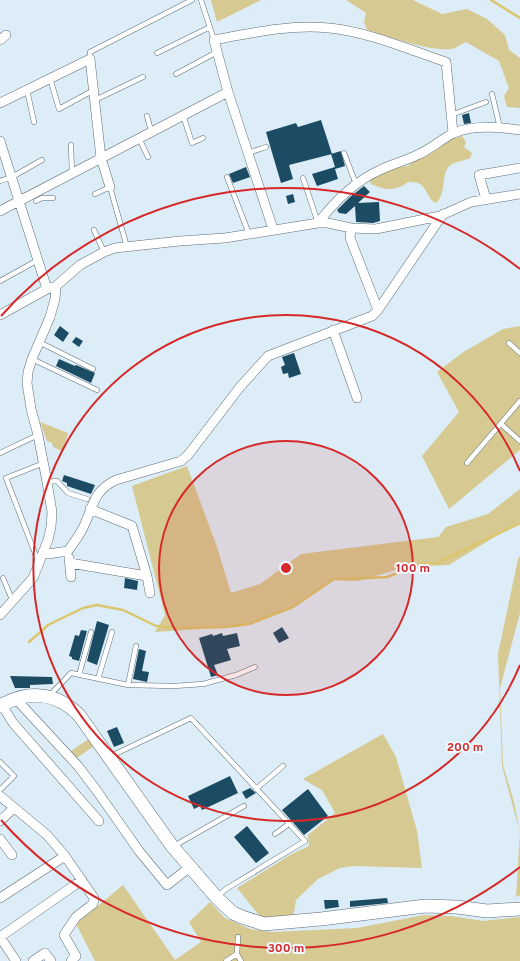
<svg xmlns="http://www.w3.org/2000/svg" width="520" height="961" font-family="Overpass,sans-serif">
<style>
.green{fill:#d7c992}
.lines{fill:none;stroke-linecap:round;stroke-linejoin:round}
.stream{stroke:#dbc56f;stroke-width:2.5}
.building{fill:#1b4c64}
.lane-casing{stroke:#5d6c75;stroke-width:5.5}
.street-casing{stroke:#5d6c75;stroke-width:10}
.secondary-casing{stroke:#5d6c75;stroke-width:14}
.lane{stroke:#fff;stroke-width:4.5}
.street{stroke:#fff;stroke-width:9}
.secondary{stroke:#fff;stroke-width:13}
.ring{fill:none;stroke:#d62828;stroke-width:2}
.centre{fill:#d62828;stroke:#eff9ff;stroke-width:2}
.ring-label{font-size:12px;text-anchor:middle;font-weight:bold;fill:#d62828;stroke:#eff9ff;stroke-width:4;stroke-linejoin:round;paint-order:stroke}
</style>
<rect width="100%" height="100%" fill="#dcedf7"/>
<!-- green -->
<path class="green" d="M211 0H261L217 22Z
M346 0H413L442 14 467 9 487 19 505 35 509 50 520 58V108L507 107 504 96 509 88 499 61 466 42C463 43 459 46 455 48 435 54 388 36 367 30L364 22 366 13Z
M462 136 466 142 464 147 472 153 470 158C465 161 458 161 452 164 439 172 448 193 436 203 427 199 427 187 418 183 415 182 411 182 408 182 395 192 385 190 371 184L369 179 396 167 408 166C418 155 447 139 462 136Z
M520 326V450L449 509 422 456 459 412 437 372 462 353 503 329Z
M40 422 68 433 63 451 53 447 52 443 47 441Z
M187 466 217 547 231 593 260 584 301 554 438 537 446 527 488 514 520 489V521L449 565 407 567 357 581 333 580 292 608 244 626 155 632 165 615 132 486Z
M520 556V613L500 688 503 765 514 802 520 833V895L516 897 520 833 502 766 498 654 518 559Z
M383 734 396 757 417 831 422 868 354 866 340 868 318 879 296 900 293 918 263 920 237 888 290 855 309 846 308 835 335 813 322 790 303 779Z
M90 738 94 746 74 760 68 753Z
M123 885 175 960 201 942 189 922 210 902 225 918 250 929 271 932 357 928 424 915 451 916 483 921 520 917V961H95L76 924Z"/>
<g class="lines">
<!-- stream -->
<path class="stream" d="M491 0 520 18
M29 642 48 625 83 608 97 605 123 610 156 626 180 628 226 627 249 624 293 607 334 579H348L387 577 421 564 437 563 520 523"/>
</g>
<!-- building -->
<path class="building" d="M469 113 471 123 464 124 462 115Z
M321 120 332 154 289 165 293 179 281 183 266 132 296 123 298 127Z
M341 151 345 166 335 169 338 179 317 186 312 174 335 167 331 154Z
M246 167 250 177 233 183 229 174Z
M364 186 370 192 358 203 379 202 380 221 373 223 356 222 355 206 346 214 339 213 337 210 350 197Z
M293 194 295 202 288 204 286 196Z
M60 326 69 333 63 342 54 335Z
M76 337 83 341 79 347 72 342Z
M294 353 301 374 289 378 288 373 283 374 281 367 285 365 282 357Z
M59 359 75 366 76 365 95 373 91 383 56 366Z
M64 475 95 485 91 494 67 486V483L62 481Z
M125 578 138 581 137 590 124 588Z
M97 621 109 625 97 665 87 661Z
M282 627 289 638 279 643 273 633Z
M81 630 87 631 79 661 72 659V657L69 656 75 635 79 636Z
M222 633 223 636 237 633 240 646 227 649 231 660 214 665 218 675 211 677 199 638 212 634 213 636Z
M139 649 146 651 142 671 149 672 147 682 133 679Z
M10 676 52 677 53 684 30 685V688H15Z
M117 727 124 743 114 747 107 731Z
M230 776 238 793 202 810 200 806 194 809 188 796Z
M250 788 256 793 246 799 242 792Z
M308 789 328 816 304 835 282 810Z
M247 826 269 853 256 863 234 837Z
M387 898 388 903 350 907V901Z
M324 900H338L339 907 325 909Z"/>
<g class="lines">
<defs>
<path id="lane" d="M201 0 214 40
M157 53 210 27
M90 59V52L192 0
M176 74 217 52
M50 78 59 109 94 90
M27 90 34 122
M492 94 500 128
M95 100 143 77
M183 115 192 143 203 138
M451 115 486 102
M147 116 151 131
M139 138 148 157
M71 145 72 173
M248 153 266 147
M344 153 356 184
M227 177 249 234
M303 178 318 223
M0 181 12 177 42 160
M95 194 110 187 127 247
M36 201 42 198H53
M94 230 104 252
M0 281 38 260
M39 342 93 369
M509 343 520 353
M32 359 97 390
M501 424 520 441
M0 453 38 435
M467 463 520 401
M47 482 57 481 68 493 87 499
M38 561 6 478 44 463
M3 578 13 602
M79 675 91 632
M98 679 112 632
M128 685 136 646
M49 696 71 673 128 685 174 686 203 684 236 675 255 667
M111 756 191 718 305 841 226 889 218 896
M0 762 14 776 0 790
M256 789 283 766
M275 834 289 824
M174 846 244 806
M238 937 237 954 241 961
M226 961 237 954"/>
<path id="street" d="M0 40 6 35
M0 103 90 59 101 158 110 187
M0 141 47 289
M486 199 479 175 520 168
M0 211 228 92
M318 223C335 201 355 181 380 170 392 164 405 161 417 155 430 150 441 139 454 133 473 125 500 127 520 130
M351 228 350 238 378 310
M273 229 228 92 214 40C251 33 291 24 329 28 369 32 407 49 446 62L453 133
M0 315 47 289 56 286 80 265 104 252 115 248 180 241 225 238 318 223H328L351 228 376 229 440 216 471 202 520 194
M333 330 357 398
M90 509 132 526 147 576 150 593
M43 553 48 554 68 551C73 544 78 537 82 530 93 509 92 491 116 480L181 461 188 455 240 387 268 356 372 316 378 310 443 214
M69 558 71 577
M70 563 147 576
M0 615 33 578 48 540 51 527 52 512 47 482 38 435 31 409 27 383 28 372 32 359 50 317 55 299 56 286
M15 698 78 766 97 791 139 851 167 885 190 867
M2 705 13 723 99 821
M0 796 47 835 65 856 94 898 93 904 76 917 64 935 76 956 71 961
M0 821 14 808
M0 839 12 855
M0 898 65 856
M0 937 82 880
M0 937 16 961
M33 961 45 953 51 961"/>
<path id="secondary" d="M0 706C28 690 56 692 79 715L172 846 217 898 233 913 242 917 264 924 321 919 425 906 457 907 487 911 520 909"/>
</defs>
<!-- lane casing -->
<use href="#lane" class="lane-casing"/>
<!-- street casing -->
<use href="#street" class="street-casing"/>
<!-- secondary casing -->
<use href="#secondary" class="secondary-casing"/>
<!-- lane -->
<use href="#lane" class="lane"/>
<!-- street -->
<use href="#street" class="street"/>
<!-- secondary -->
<use href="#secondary" class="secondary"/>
</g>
<!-- distance rings -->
<circle cx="286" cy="568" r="127" fill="#d62828" fill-opacity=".12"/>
<g class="ring">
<circle cx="286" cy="568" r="127"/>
<path d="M520 665A253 253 0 1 1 520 471"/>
<path d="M520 867A380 380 0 0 1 1 820M1 316A380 380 0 0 1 520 269"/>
</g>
<circle cx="286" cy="568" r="6" class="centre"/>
<g class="ring-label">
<text x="413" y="572">100 m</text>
<text x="465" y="751">200 m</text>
<text x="286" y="952">300 m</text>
</g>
</svg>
